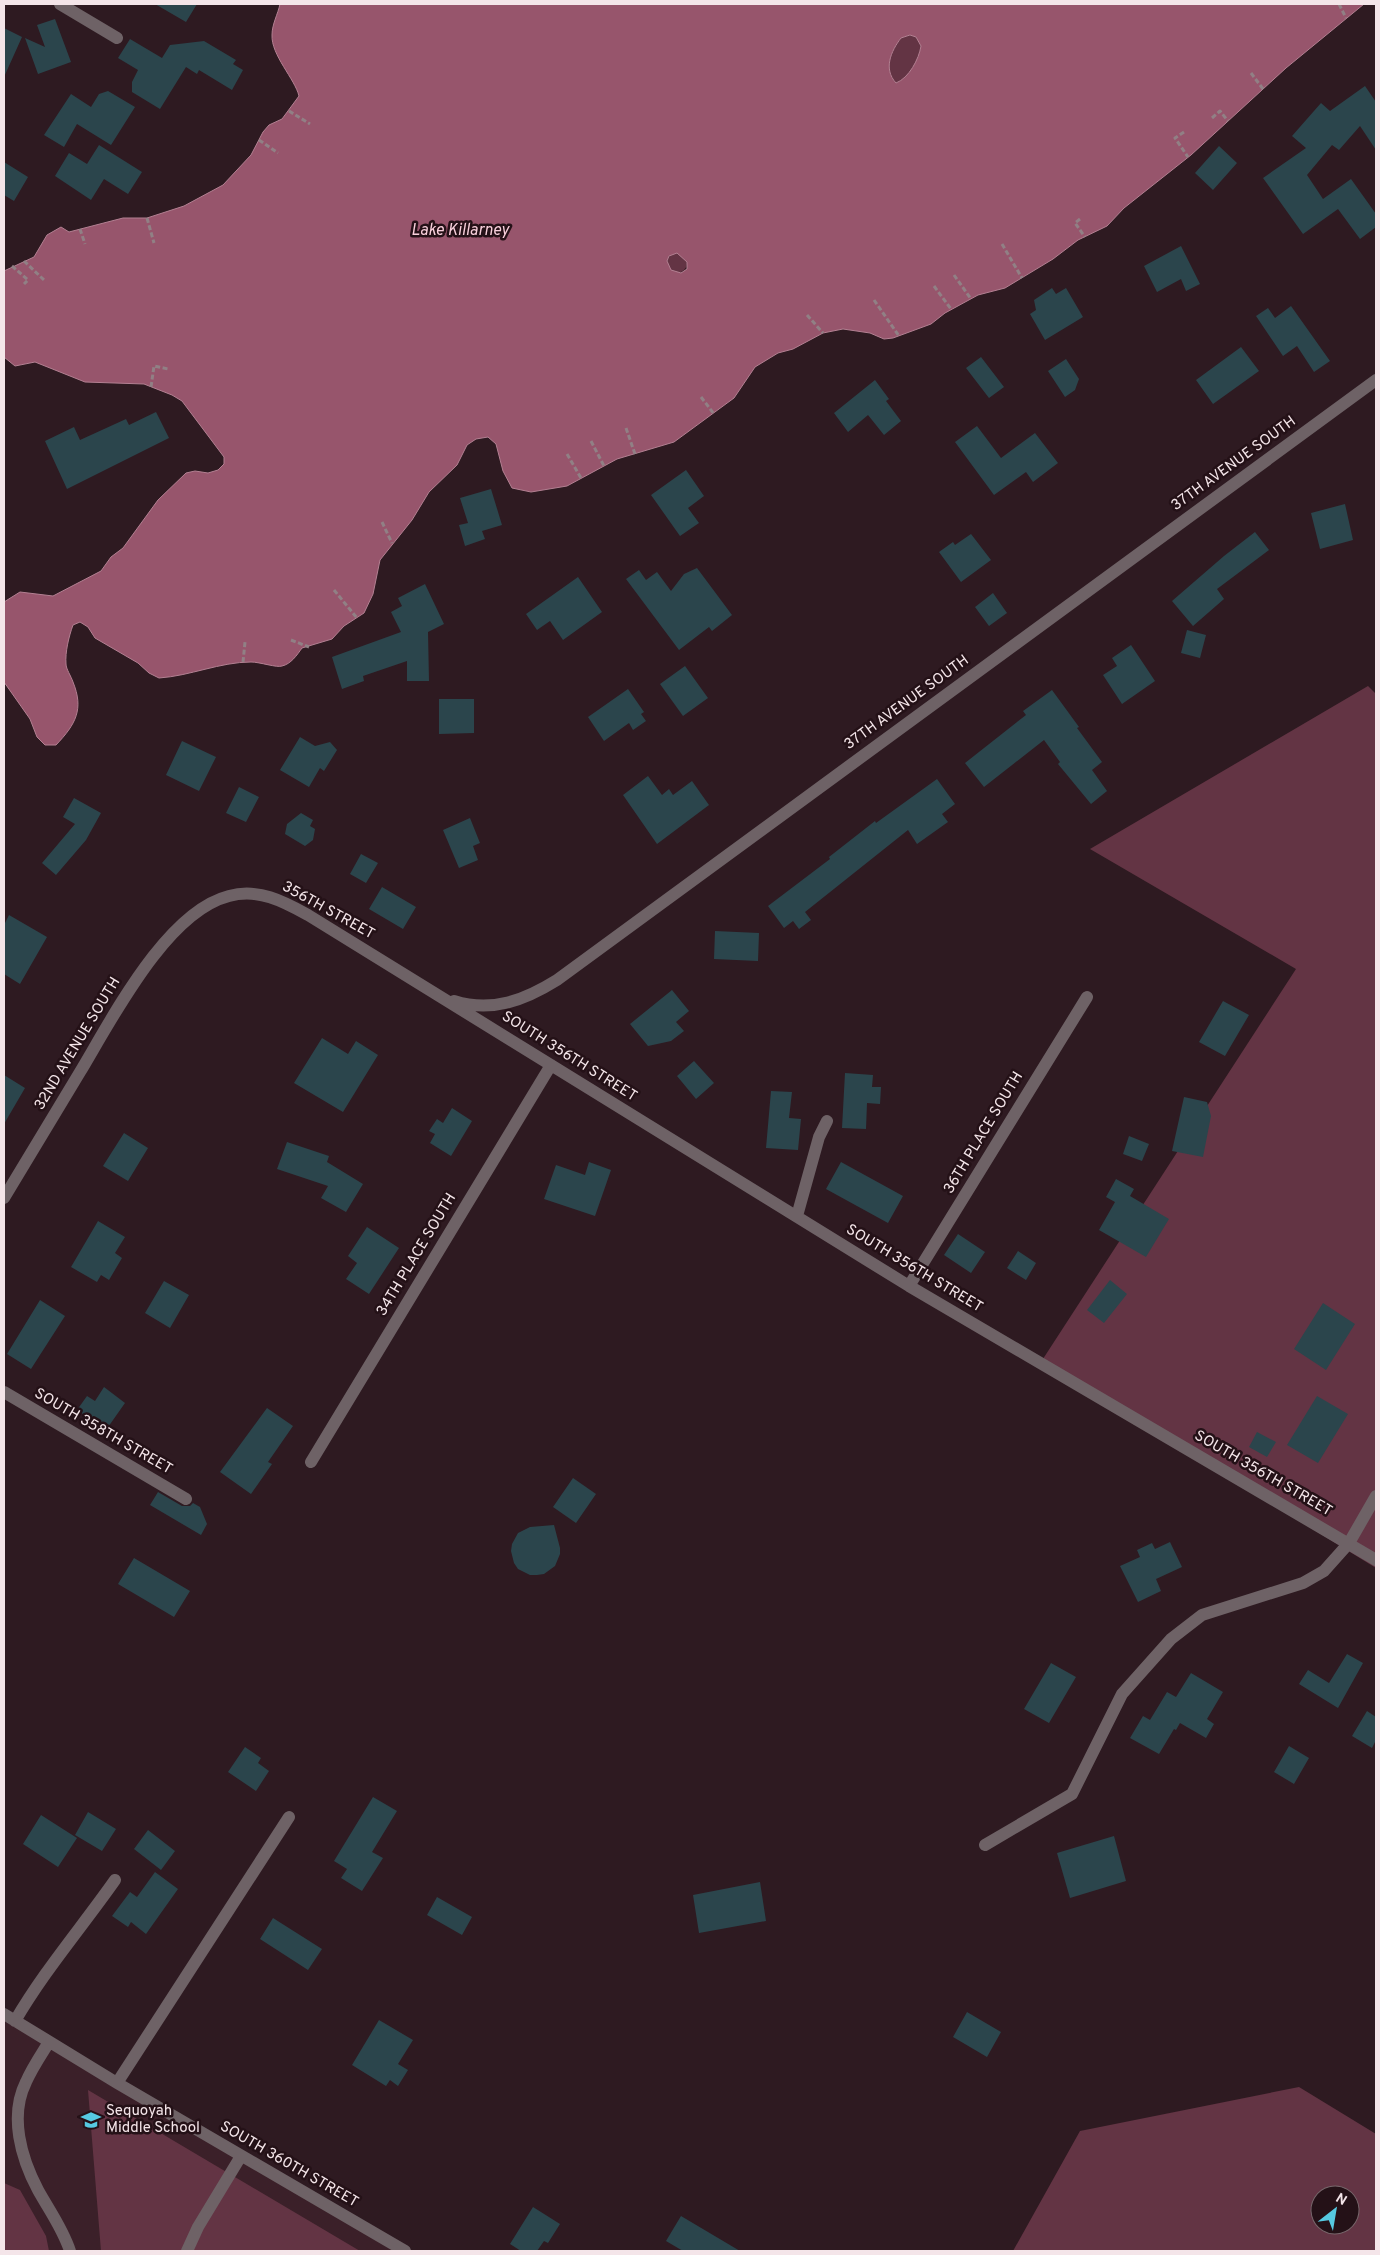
<svg xmlns="http://www.w3.org/2000/svg" width="1380" height="2255" font-family="Overpass,sans-serif">
<style>
.built{fill:#3b2029}
.green{fill:#633444;fill-rule:evenodd}
.water{fill:#97556c;stroke:#b38092;fill-rule:evenodd}
.building{fill:#2b454c}
.lines{fill:none;stroke-linecap:round;stroke-linejoin:round}
.path{stroke:#918085;stroke-width:3;stroke-dasharray:5 2.5;stroke-linecap:butt}
.minor{stroke:#6e6266;stroke-width:12}
.labels{text-anchor:middle;dominant-baseline:central;stroke-width:5;stroke-linejoin:round;paint-order:stroke}
.street-label{font-size:15px;fill:#f4e5e9;stroke:#241117}
.poi-label{font-size:15px;fill:#f4e5e9;stroke:#241117;text-anchor:start}
.water-label{font-size:16px;font-style:italic;fill:#f9d0dc;stroke:#241117}
</style>
<rect width="100%" height="100%" fill="#2e1a21"/>
<!-- built -->
<path class="built" d="M4 2014 405 2251H4Z"/>
<!-- green -->
<path class="green" d="M911 35 916 37 921 46C919 60 909 78 896 83 883 69 891 51 901 38Z
M667 263a10 10 0 1 1 20 0a10 10 0 1 1-20 0Z
M1368 686 1376 694V1568L1041 1362 1296 969 1090 849Z
M1299 2087 1376 2134V2251H1013L1080 2131ZM1320 2195H1350V2225H1320Z
M88 2090 360 2251H101Z
M4 2183 20 2190 46 2236 49 2251H4Z"/>
<!-- water -->
<path class="water" d="M280 4H1364L1286 68 1191 155 1124 208 1107 226 1078 240 1053 259 1005 288 978 295 945 313 931 324 893 338 884 339 870 333 843 329 823 333 793 349 778 353 755 367 734 398 674 442 617 459 567 486 531 492 512 488 503 471 496 444 488 437 476 439 467 445 457 465 429 492 412 520 380 560 373 594 364 613 344 626 332 639 302 648C297 655 291 664 282 666 277 668 260 662 251 662 220 662 190 676 159 678L149 673 138 663 95 638 88 627 80 622 73 625C69 636 65 652 66 664 66 669 71 676 73 682 84 709 76 724 56 745H45L37 737 30 719 4 682V602L20 592 53 596 101 571 111 557 123 548 158 500 186 473 195 471 208 473 218 470 224 464V457L182 401 172 395 144 384 85 382 35 362 15 366 4 357V271L34 257 47 235 61 227 69 232 123 218H147L184 206 223 185 251 155 263 132 269 125 282 119 299 96C295 79 271 55 272 35 272 24 278 14 280 4ZM910 35 916 37 921 46C919 59 909 78 896 83 883 69 891 51 901 38ZM677 253 687 262V269L681 273 671 270 667 261 669 256Z"/>
<!-- building -->
<path class="building" d="M155 4H197L186 22Z
M55 19 71 62 38 74 25 38 45 47 37 25Z
M4 28 22 37 4 77Z
M130 39 162 58 170 45 204 41 236 60 233 64 243 70 232 90 199 70 197 74 186 67 160 109 132 92V82L138 70 118 58Z
M1365 86 1376 102V150L1360 126 1339 150 1332 145 1307 175 1323 199 1351 179 1376 214V227L1360 239 1338 209 1303 234 1263 178 1306 148 1292 136 1321 103 1330 111Z
M108 91 135 107 111 145 77 124 64 147 44 135 71 94 91 107 99 94Z
M99 145 142 172 128 194 104 179 91 200 55 176 69 153 87 164Z
M1219 146 1237 163 1213 190 1195 173Z
M4 162 28 177 14 201 4 195Z
M1181 246 1200 284 1186 291 1181 279 1157 292 1144 266Z
M1052 288 1056 294 1066 288 1083 317 1045 340 1030 314 1036 310 1034 300Z
M1291 306 1330 361 1314 372 1297 346 1283 356 1256 316 1268 308 1275 318Z
M1241 347 1259 371 1213 404 1196 380Z
M981 357 1004 387 989 398 966 368Z
M1066 359 1079 379 1075 390 1065 397 1048 371Z
M875 380 889 399 886 401 901 421 884 435 868 415 848 432 834 413Z
M156 412 169 438 67 489 45 441 74 427 80 440 126 419 129 425Z
M977 426 1001 458 1035 433 1058 463 1033 482 1026 472 994 495 955 442Z
M686 470 704 496 688 508 699 523 680 536 651 495Z
M491 489 502 525 482 531 485 539 465 546 459 525 468 523 460 498Z
M1345 504 1353 540 1320 549 1311 513Z
M1255 532 1269 550 1217 589 1224 599 1193 626 1172 601 1224 556Z
M971 534 991 560 961 582 939 552 953 542 955 545Z
M697 568 732 615 712 631 709 627 679 650 626 579 639 570 646 580 657 572 671 591 684 574Z
M578 577 602 612 563 640 550 621 537 630 526 614Z
M425 584 444 624 428 632 429 681H407V661L363 676 364 681 342 689 332 657 401 632 391 612 402 606 398 598Z
M993 593 1007 613 989 626 975 607Z
M1187 630 1206 635 1200 658 1181 653Z
M1131 645 1155 681 1122 704 1103 675 1117 666 1112 658Z
M685 666 708 698 683 716 660 684Z
M628 689 644 712 641 714 646 721 633 730 629 723 604 741 588 717Z
M1052 690 1079 727 1077 728 1102 762 1092 770 1107 791 1091 804 1058 764 1060 762 1044 740 984 787 965 763 1026 715 1023 711Z
M439 699H474V733L439 734Z
M300 737 315 746 330 742 337 750 324 771 320 768 309 787 280 770Z
M182 741 216 757 199 791 166 775Z
M648 776 662 795 669 789 673 795 692 781 709 805 657 844 623 795Z
M937 779 955 804 942 814 948 822 917 844 908 830 805 912 811 920 799 929 793 921 784 928 768 906 830 859 829 857 875 821 876 823Z
M239 787 259 797 246 822 226 813Z
M74 798 101 813 86 840 56 875 42 863 75 824 63 817Z
M301 813 313 820 310 826 315 829 313 840 305 846 285 834 287 824Z
M470 818 480 843 473 846 478 860 459 868 443 830Z
M361 854 378 863 366 883 350 874Z
M382 887 416 907 403 929 369 909Z
M9 915 47 937 20 984 4 974V925Z
M715 931 759 933 758 961 714 959Z
M672 990 689 1011 676 1022 684 1031 671 1041 648 1046 630 1024Z
M1223 1001 1249 1015 1225 1056 1199 1042Z
M322 1038 348 1054 356 1041 378 1055 343 1112 294 1083Z
M694 1061 714 1083 696 1099 677 1076Z
M845 1073 873 1075 872 1087H881L880 1104 867 1103 866 1129 842 1128Z
M4 1075 25 1088 4 1124Z
M771 1091 792 1092 789 1118 801 1119 798 1150 766 1148Z
M1184 1097 1207 1102 1211 1116 1203 1157 1172 1151Z
M452 1108 472 1121 451 1156 430 1143 435 1134 429 1131 437 1119 443 1123Z
M124 1133 148 1148 128 1181 103 1166Z
M1129 1136 1149 1144 1142 1161 1123 1154Z
M287 1142 329 1156 327 1162 363 1184 346 1212 321 1198 328 1186 277 1169Z
M589 1162 611 1170 595 1216 544 1199 556 1165 585 1175Z
M841 1162 903 1196 888 1223 826 1189Z
M1116 1179 1134 1189 1130 1196 1169 1219 1146 1257 1099 1230 1115 1202 1106 1197Z
M98 1221 125 1237 115 1253 122 1258 109 1280 101 1275 97 1282 71 1267Z
M367 1227 399 1248 369 1294 346 1279 357 1263 348 1256Z
M958 1234 985 1252 971 1273 944 1255Z
M1018 1251 1036 1263 1026 1280 1007 1268Z
M1110 1280 1127 1294 1104 1323 1087 1310Z
M164 1281 189 1295 170 1328 145 1313Z
M40 1300 65 1316 31 1369 7 1354Z
M1323 1303 1355 1324 1326 1370 1294 1349Z
M104 1387 125 1403 106 1430 77 1410 87 1396 95 1401Z
M1317 1396 1348 1414 1318 1463 1287 1445Z
M267 1408 293 1426 268 1462 272 1464 251 1494 220 1472Z
M1257 1432 1276 1442 1267 1457 1249 1447Z
M573 1478 596 1494 576 1523 553 1507Z
M158 1492 182 1506H190L193 1503 200 1507 207 1524 201 1535 150 1505Z
M554 1525 560 1548V1554L555 1566 544 1574 537 1575H530L518 1569 514 1563 511 1551 512 1544 518 1533 530 1527Z
M1170 1542 1182 1567 1156 1579 1161 1591 1138 1602 1120 1566 1140 1557 1137 1550 1152 1543 1155 1549Z
M134 1558 190 1591 174 1617 118 1584Z
M1347 1654 1363 1663 1338 1708 1299 1684 1308 1670 1329 1683Z
M1051 1663 1076 1677 1049 1723 1024 1709Z
M1191 1673 1223 1692 1207 1719 1214 1724 1206 1738 1180 1723 1176 1730 1174 1729 1159 1754 1130 1738 1143 1716 1150 1720 1167 1692 1176 1697Z
M1367 1711 1376 1717V1740L1372 1748 1352 1736Z
M1289 1746 1309 1758 1294 1784 1274 1772Z
M245 1747 261 1758 258 1763 269 1771 256 1791 228 1772Z
M373 1797 397 1811 372 1852 383 1858 362 1891 341 1878 347 1869 334 1861Z
M88 1812 116 1829 102 1851 75 1835Z
M41 1815 77 1838 58 1867 23 1844Z
M148 1830 175 1851 161 1870 134 1849Z
M1114 1836 1126 1881 1070 1898 1057 1853Z
M155 1872 178 1889 146 1934 131 1922 128 1927 112 1916 130 1892 137 1897Z
M760 1882 766 1921 699 1933 693 1895Z
M437 1897 472 1917 462 1935 427 1915Z
M273 1918 322 1949 308 1970 260 1939Z
M967 2012 1001 2032 987 2057 953 2037Z
M379 2020 413 2040 398 2064 408 2070 398 2086 390 2080 386 2086 352 2065Z
M533 2207 560 2224 548 2243 544 2241 537 2251H521L510 2244Z
M681 2216 740 2251H683L666 2241Z"/>
<g class="lines">
<!-- path -->
<path class="path" d="M1339 4 1346 18
M1251 73 1263 89
M289 111 310 124
M1212 118 1220 111 1228 121
M1184 132 1175 138 1188 157
M259 140 278 153
M147 218 154 243
M1080 219 1075 223 1085 237
M80 229 85 244
M1002 244 1022 278
M24 261 44 280
M12 266 28 280 24 284
M954 275 971 299
M934 286 951 309
M874 300 899 336
M807 315 823 333
M151 387 154 366 168 369
M701 397 714 414
M626 428 635 454
M591 441 604 466
M567 454 581 478
M382 522 392 543
M334 590 357 618
M291 640 309 647
M243 662 245 642"/>
<!-- minor -->
<path class="minor" d="M60 4 117 38
M454 1001C492 1013 525 1000 557 980L1376 380
M4 1198C29 1156 55 1114 80 1072 112 1019 166 912 229 896 258 888 283 901 308 915L909 1286 1376 1560
M797 1216 819 1137 827 1121
M909 1286 1087 997
M4 1392 186 1499
M311 1462 551 1065
M985 1845 1072 1794 1122 1694 1171 1639 1202 1615 1303 1583 1324 1571 1349 1543 1376 1496
M4 2014 117 2083 405 2251
M15 2021C44 1971 82 1927 115 1880
M49 2042C41 2055 32 2068 26 2082 9 2116 21 2158 38 2190 49 2210 63 2229 70 2251
M117 2083 289 1817
M187 2251 198 2227 241 2156"/>
</g>
<!-- icons -->
<defs>
<symbol id="school-bare" viewBox="-9 -9 18 18"><path d="M0-5L7-2L0 1L-7-2ZM-4 1L0 2.5L4 1V4Q0 6-4 4Z" fill="#56c9e1" stroke="#241117" stroke-width="2.5" paint-order="stroke"/></symbol>
</defs>
<g fill-rule="evenodd">
<use href="#school-bare" x="77" y="2106" width="28" height="28"/>
</g>
<g class="labels">
<!-- street labels -->
<g class="street-label">
<text transform="translate(1234 464) rotate(-36)">37TH AVENUE SOUTH</text>
<text transform="translate(907 703) rotate(-36)">37TH AVENUE SOUTH</text>
<text transform="translate(328 911) rotate(29)">356TH STREET</text>
<text transform="translate(78 1044) rotate(-59)">32ND AVENUE SOUTH</text>
<text transform="translate(569 1057) rotate(32)">SOUTH 356TH STREET</text>
<text transform="translate(984 1133) rotate(-59)">36TH PLACE SOUTH</text>
<text transform="translate(417 1255) rotate(-59)">34TH PLACE SOUTH</text>
<text transform="translate(914 1269) rotate(31)">SOUTH 356TH STREET</text>
<text transform="translate(103 1432) rotate(30)">SOUTH 358TH STREET</text>
<text transform="translate(1263 1474) rotate(30)">SOUTH 356TH STREET</text>
<text transform="translate(289 2165) rotate(30)">SOUTH 360TH STREET</text>
</g>
<!-- poi labels -->
<g class="poi-label">
<text x="106" y="2111">Sequoyah<tspan x="106" dy="17">Middle School</tspan></text>
</g>
<!-- water labels -->
<g class="water-label">
<text x="460" y="231">Lake Killarney</text>
</g>
</g>
<!-- border -->
<rect width="1380" height="2255" fill="none" stroke="#f4e5e9" stroke-width="10"/>
<!-- north arrow -->
<g transform="translate(1335 2210) rotate(31)"><circle r="24" fill="#241117" stroke="#77666b"/>
<path d="M0-4L9 19L0 12L-9 19Z" fill="#56c9e1"/>
<text y="-8" font-size="14" font-weight="bold" text-anchor="middle" fill="#f4e5e9">N</text>
</g>
</svg>
